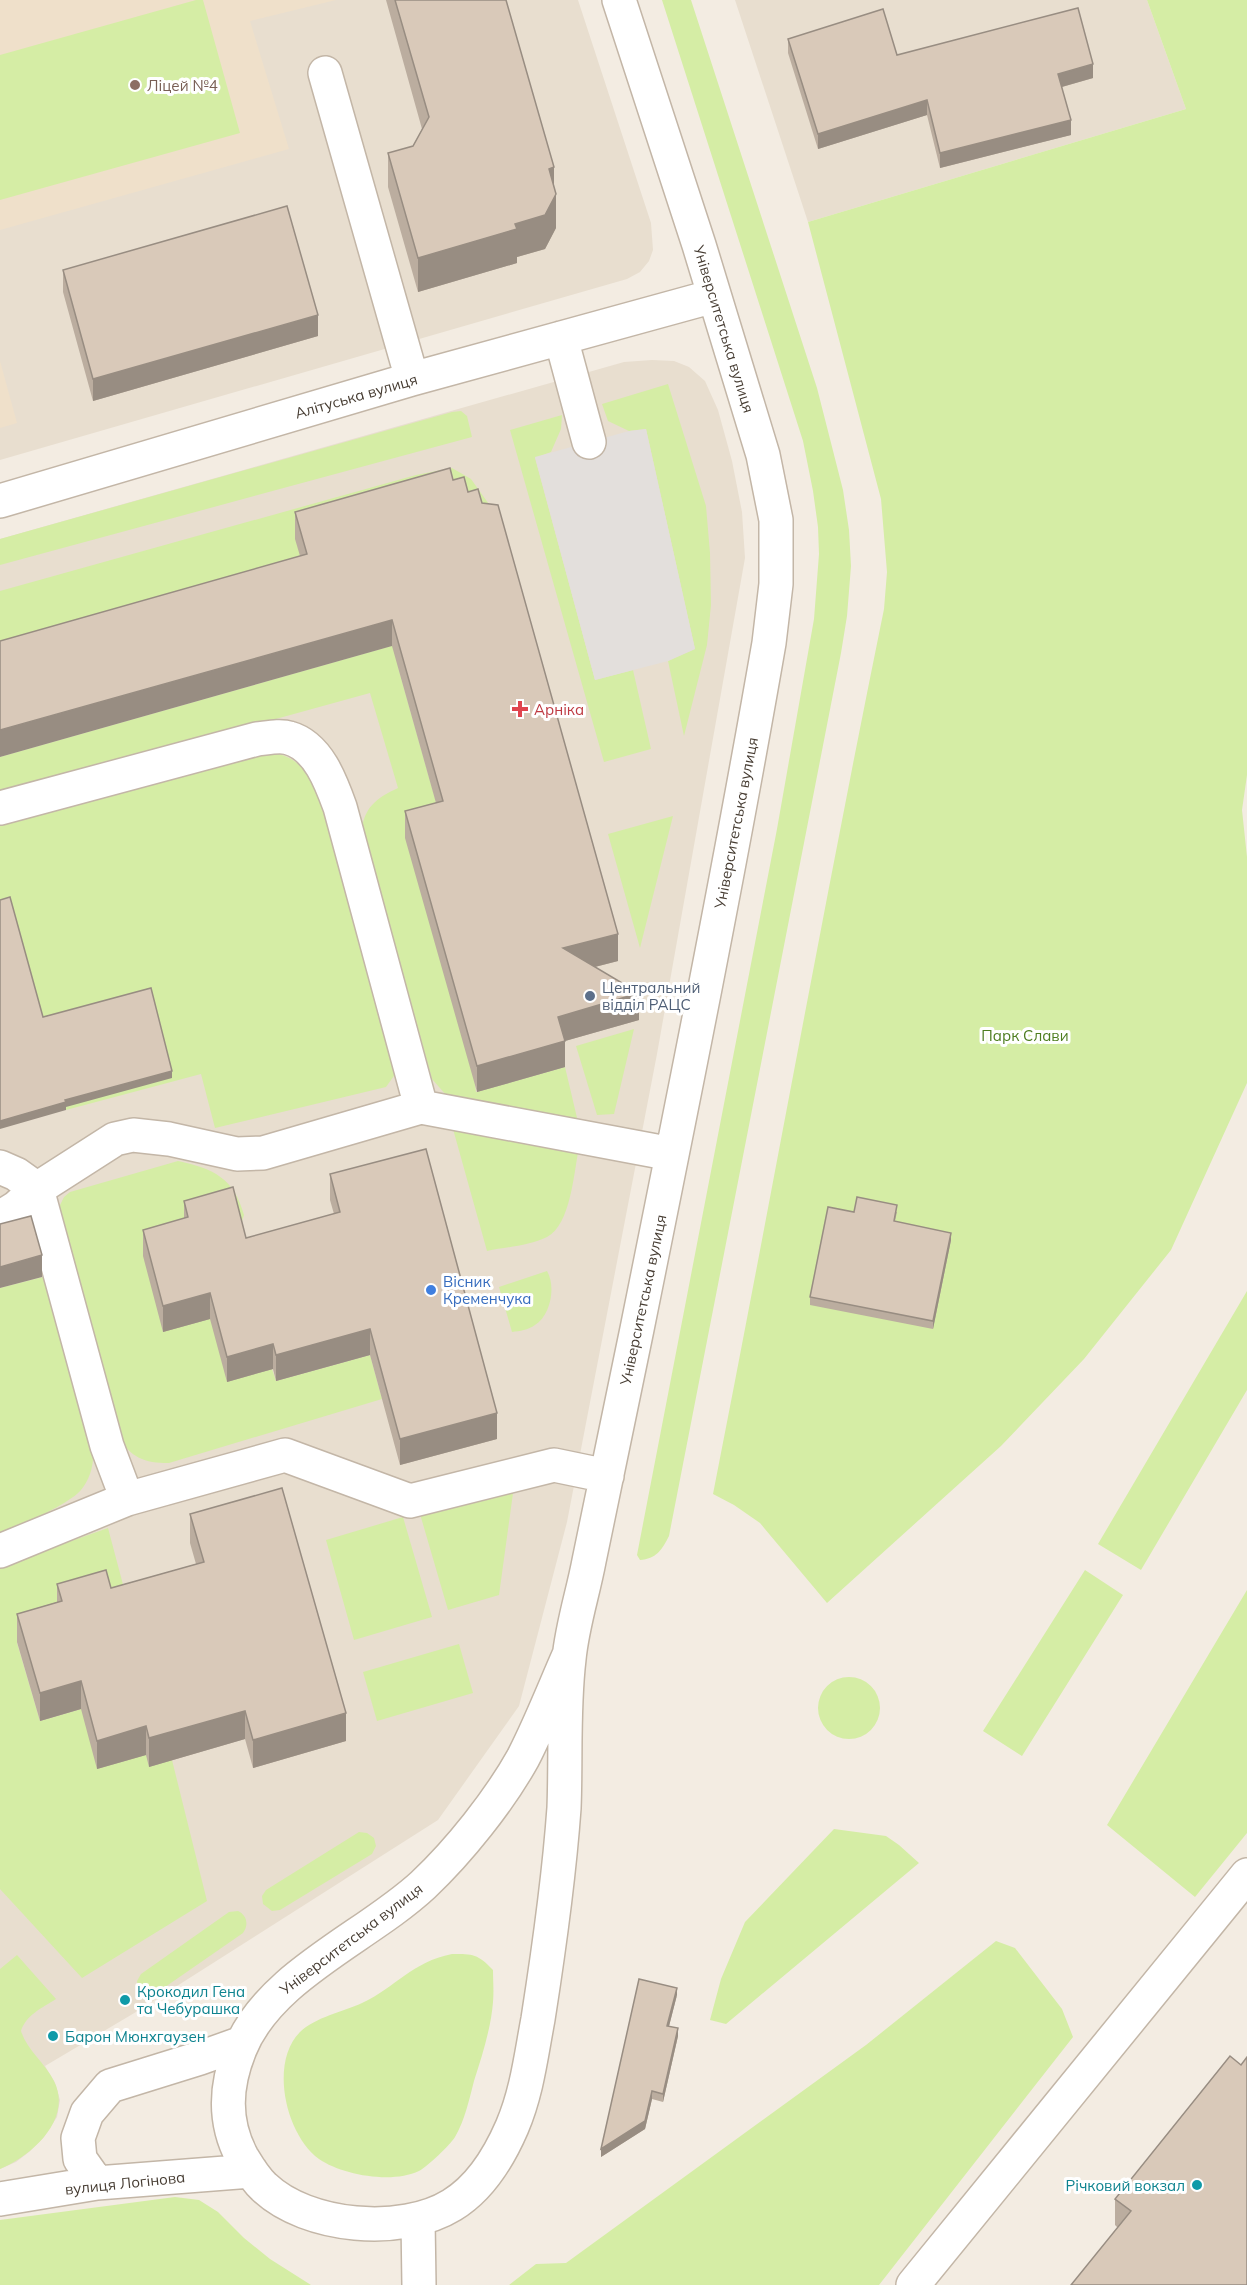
<svg xmlns="http://www.w3.org/2000/svg" width="1247" height="2285" font-family="Mulish,sans-serif">
<style>
.residential{fill:#e8decf}
.education{fill:#efe0ca}
.green{fill:#d5eda5}
.parking{fill:#e3dfdc}
.lines{fill:none;stroke-linecap:round;stroke-linejoin:round}
.minor-casing{stroke:#c3b6a7;stroke-width:36}
.minor{stroke:#fff;stroke-width:33}
.wall{fill:#bbad9f}
.shaded-wall{fill:#988d82}
.building{fill:#d9c9b9;stroke:#988d82;stroke-width:1.5}
.education-dot{fill:#8d6e63;stroke:#fff;stroke-width:2}
.health-dot{fill:#e0444e;stroke:#fff;stroke-width:2}
.service-dot{fill:#5c6f8a;stroke:#fff;stroke-width:2}
.shop-dot{fill:#3f7fe0;stroke:#fff;stroke-width:2}
.culture-dot{fill:#0f9aa8;stroke:#fff;stroke-width:2}
.labels{text-anchor:middle;dominant-baseline:central;stroke-width:6;stroke-linejoin:round;paint-order:stroke}
.education-label{font-size:15px;fill:#785e54;stroke:#fff;text-anchor:start}
.street-label{font-size:15px;fill:#463c32;stroke:#fff}
.health-label{font-size:15px;fill:#be3a42;stroke:#fff;text-anchor:start}
.service-label{font-size:15px;fill:#4e5e75;stroke:#fff;text-anchor:start}
.park-label{font-size:15px;fill:#4d7d1f;stroke:#fff}
.shop-label{font-size:15px;fill:#366cbe;stroke:#fff;text-anchor:start}
.culture-label{font-size:15px;fill:#0d838f;stroke:#fff;text-anchor:start}
</style>
<rect width="100%" height="100%" fill="#f3ece2"/>
<!-- residential -->
<path class="residential" d="M0 0H578L651 223 653 250 649 261 640 272 627 279 0 460Z
M735 0H1147L1186 109 808 222Z
M652 360 674 361 689 367 705 381 718 410 732 461 742 512 745 558 657 1054 567 1522 519 1706 438 1820 136 2012 45 2066 55 2083 60 2100 57 2117 44 2137 29 2152 16 2162 0 2169V539L624 362Z"/>
<!-- education -->
<path class="education" d="M0 0H336L250 21 289 149 0 230Z
M0 361 17 423 0 428Z"/>
<!-- green -->
<path class="green" d="M196 0H203L240 133 0 200V55Z
M662 0H691L817 388 843 490 849 530 851 566 847 616 841 653 669 1536C662 1550 656 1559 640 1560L637 1555 777 829 814 619 819 554 818 527 813 491 803 441Z
M1147 0H1247V775L1242 810 1247 857V1083L1171 1250 1084 1359 1001 1446 827 1603 760 1523 734 1505 713 1494C771 1199 824 903 884 609L887 572 881 499 808 222 1186 109Z
M668 384 706 506 710 553 711 605 707 645 684 736 668 661 695 649 646 429 629 431 608 421 602 404Z
M461 411 467 416 472 437 0 565V539L452 412Z
M562 415 561 429 551 452 535 458 595 680 633 670 651 749 604 762 510 430Z
M452 468 471 479 491 507 309 588 0 668V591L416 475Z
M402 643 398 667 443 827 476 1092 565 1067 578 1122 446 1095 432 1079 362 827C366 805 379 797 398 788L370 693 0 795V757Z
M260 751C283 753 297 758 310 778 327 803 337 852 345 882 362 946 379 1009 396 1073L386 1087 215 1128 201 1074 66 1110 0 908V822Z
M673 816 640 948 608 834Z
M634 1029 614 1114 597 1115 576 1046Z
M453 1129 579 1147C574 1171 571 1225 547 1237 529 1246 506 1247 487 1251Z
M178 1161C214 1169 234 1178 244 1215L210 1319 270 1363 276 1381 370 1355 382 1399 169 1463C144 1463 131 1458 118 1436L58 1209 64 1197 70 1192Z
M547 1271C556 1286 551 1315 535 1325 528 1330 520 1331 512 1332L499 1287Z
M43 1277 93 1451C94 1465 90 1479 81 1490 71 1503 17 1527 0 1536V1288Z
M1247 1291V1390L1141 1570 1098 1544Z
M514 1486 499 1595 448 1610 420 1514Z
M403 1517 432 1617 354 1640 326 1540Z
M108 1528 130 1611 17 1643 40 1721 81 1709 146 1755 172 1760 207 1901 82 1978 0 1889V1566Z
M1085 1570 1123 1595 1022 1756 983 1731Z
M1247 1590V1833L1195 1897 1107 1825Z
M459 1644 473 1693 377 1721 363 1672Z
M818 1708a31 31 0 1 1 62 0a31 31 0 1 1-62 0Z
M834 1829 886 1836 899 1845 919 1863 726 2024 710 2020 721 1979 745 1922Z
M359 1832 367 1833 374 1838 376 1846 372 1854 280 1910 272 1911 263 1904 262 1896 266 1890Z
M238 1911C247 1915 249 1925 243 1933L155 1994H144L138 1989 137 1981 141 1974 229 1912Z
M996 1941 1015 1948 1062 2009 1073 2037 879 2285H509L536 2264 566 2263 866 2045Z
M452 1954C473 1954 478 1954 493 1970 493 1980 494 1991 493 2002 491 2028 482 2056 474 2081 469 2100 465 2120 455 2137 450 2145 428 2166 419 2171 392 2184 342 2175 319 2159 286 2135 269 2063 300 2032 316 2017 342 2012 362 2003 396 1987 412 1962 452 1954Z
M17 1955 56 1999C42 2008 26 2015 21 2031 27 2050 45 2063 54 2081 73 2119 32 2156 0 2169V1969Z
M175 2197 199 2200 218 2212 244 2238 270 2259 311 2285H0V2220Z"/>
<!-- parking -->
<path class="parking" d="M646 429 695 649 668 661 595 680 535 457 629 431Z"/>
<g class="lines">
<defs>
<path id="minor" d="M325 73 412 379
M561 338 589 442
M0 501 412 379 714 296
M0 808 257 739C267 738 280 735 289 738 318 746 331 782 340 807L421 1107 672 1154
M0 1167 16 1174 37 1189 115 1139 133 1135 169 1139 237 1154 263 1153 421 1107
M0 1218 17 1207 37 1189 107 1446 127 1499
M0 1551 127 1499 285 1455 410 1501 554 1465 607 1476
M569 1655C554 1689 540 1725 523 1758 499 1801 459 1851 423 1885 367 1937 269 1976 240 2049 225 2086 223 2121 242 2157 248 2167 255 2179 264 2187 307 2228 402 2236 452 2205 480 2188 499 2157 512 2127 527 2092 531 2056 538 2019 549 1949 559 1878 564 1808 566 1759 563 1708 569 1659 572 1626 583 1593 589 1561 605 1484 621 1406 637 1329 683 1101 729 873 769 643L776 584V520L763 455 699 245 619 0
M97 2183 80 2159 78 2138 87 2113 110 2086 200 2058 242 2043
M0 2199 97 2183 251 2171
M418 2220 419 2285
M913 2285 1247 1875"/>
</defs>
<!-- minor casing -->
<use href="#minor" class="minor-casing"/>
<!-- minor -->
<use href="#minor" class="minor"/>
</g>
<!-- wall -->
<path class="wall" d="M386 0H506L554 189 556 228 545 249 517 257V263L418 292 388 187V153L413 146 422 129Z
M788 39 897 55 1093 78 1062 87 1071 135 940 168 927 115 818 149 788 53Z
M63 270 318 336 93 401 63 292Z
M453 480 618 961 595 967 639 1020 565 1041V1067L477 1092 405 838V811L436 803 392 646 300 556 295 539V512Z
M330 1174 497 1439 400 1465 370 1355 276 1381 273 1369 227 1382 210 1319 163 1332 143 1256V1230L184 1219V1201L246 1238 334 1214 330 1200Z
M854 1212H897L895 1221 951 1240 933 1329 810 1305V1297Z
M190 1514 346 1741 253 1768 245 1739 149 1767 146 1755 97 1769 81 1709 40 1721 17 1642V1614L57 1602V1584L111 1588 196 1564 190 1543Z
M677 1995 669 2026 678 2036 663 2102 652 2099 645 2129 601 2157Z
M1115 2199 1247 2285 1117 2227 1115 2225Z"/>
<!-- shaded-wall -->
<path class="shaded-wall" d="M1093 64V78L1058 88V74Z
M927 100V115L818 149V134Z
M1071 120V135L940 168V153Z
M554 167V197L556 194V228L545 249 517 257V263L418 292V258L515 224 549 169Z
M318 315V336L93 401V379Z
M392 620V646L0 757V730Z
M618 934V961L563 975V948Z
M639 993V1020L565 1041V1067L477 1092V1066L558 1017Z
M172 1071V1078L66 1107V1110L0 1129V1121L65 1100Z
M951 1233V1240L933 1329V1321Z
M42 1255V1277L0 1288V1267Z
M210 1293V1319L163 1332V1306Z
M370 1329V1355L276 1381V1355Z
M273 1344V1369L227 1382V1357Z
M497 1413V1439L400 1465V1439Z
M81 1681V1709L40 1721V1693Z
M245 1711V1739L149 1767V1738Z
M346 1713V1741L253 1768V1740Z
M146 1726V1755L97 1769V1741Z
M677 1988V1995L667 2034V2026Z
M678 2028V2036L663 2102V2094Z
M652 2091V2099L645 2129 601 2157V2149Z"/>
<!-- building -->
<path class="building" d="M395 0H506L554 167 549 169 556 194 545 215 515 224 517 229 418 258 388 153 413 146 429 117Z
M1078 8 1093 64 1058 74 1071 120 940 153 927 100 818 134 788 39 883 9 897 55Z
M287 206 318 315 93 379 63 270Z
M450 468 453 480 464 477 468 492 478 489 482 503 498 505 618 934 563 948 639 993 558 1017 565 1041 477 1066 405 811 443 801 392 620 0 730V641L307 554 295 512Z
M10 897 43 1017 151 988 172 1071 65 1100 66 1102 0 1121V900Z
M426 1149 497 1413 400 1439 370 1329 276 1355 273 1344 227 1357 210 1293 163 1306 143 1230 188 1217 184 1201 233 1187 246 1238 340 1212 330 1174Z
M857 1197 897 1205 894 1221 951 1233 933 1321 810 1297 828 1207 854 1212Z
M31 1216 42 1255 0 1267V1224Z
M282 1488 346 1713 253 1740 245 1711 149 1738 146 1726 97 1741 81 1681 40 1693 17 1614 62 1601 57 1584 106 1570 111 1588 204 1562 190 1514Z
M639 1979 677 1988 667 2026 678 2028 663 2094 652 2091 645 2121 601 2149Z
M1230 2056 1241 2065 1247 2057V2285H1071L1131 2211 1115 2199Z"/>
<!-- markers -->
<circle class="education-dot" cx="135" cy="85" r="6"/>
<path class="health-dot" d="M517 700h6v6h6v6h-6v6h-6v-6h-6v-6h6z"/>
<circle class="service-dot" cx="590" cy="996" r="6"/>
<circle class="shop-dot" cx="431" cy="1290" r="6"/>
<g class="culture-dot">
<circle cx="125" cy="2000" r="6"/>
<circle cx="53" cy="2036" r="6"/>
<circle cx="1197" cy="2185" r="6"/>
</g>
<g class="labels">
<!-- education labels -->
<g class="education-label">
<text x="147" y="85">Ліцей №4</text>
</g>
<!-- street labels -->
<g class="street-label">
<text transform="translate(724 329) rotate(73)">Університетська вулиця</text>
<text transform="translate(356 396) rotate(-16)">Алітуська вулиця</text>
<text transform="translate(736 823) rotate(-79)">Університетська вулиця</text>
<text transform="translate(643 1300) rotate(-78)">Університетська вулиця</text>
<text transform="translate(351 1939) rotate(-37)">Університетська вулиця</text>
<text transform="translate(125 2183) rotate(-6)">вулиця Логінова</text>
</g>
<!-- health labels -->
<g class="health-label">
<text x="534" y="709">Арніка</text>
</g>
<!-- service labels -->
<g class="service-label">
<text x="602" y="987">Центральний<tspan x="602" dy="17">відділ РАЦС</tspan></text>
</g>
<!-- park labels -->
<g class="park-label">
<text x="1025" y="1035">Парк Слави</text>
</g>
<!-- shop labels -->
<g class="shop-label">
<text x="443" y="1281">Вісник<tspan x="443" dy="17">Кременчука</tspan></text>
</g>
<!-- culture labels -->
<g class="culture-label">
<text x="137" y="1991">Крокодил Гена<tspan x="137" dy="17">та Чебурашка</tspan></text>
<text x="65" y="2036">Барон Мюнхгаузен</text>
<text x="1185" y="2185" text-anchor="end">Річковий вокзал</text>
</g>
</g>
</svg>
